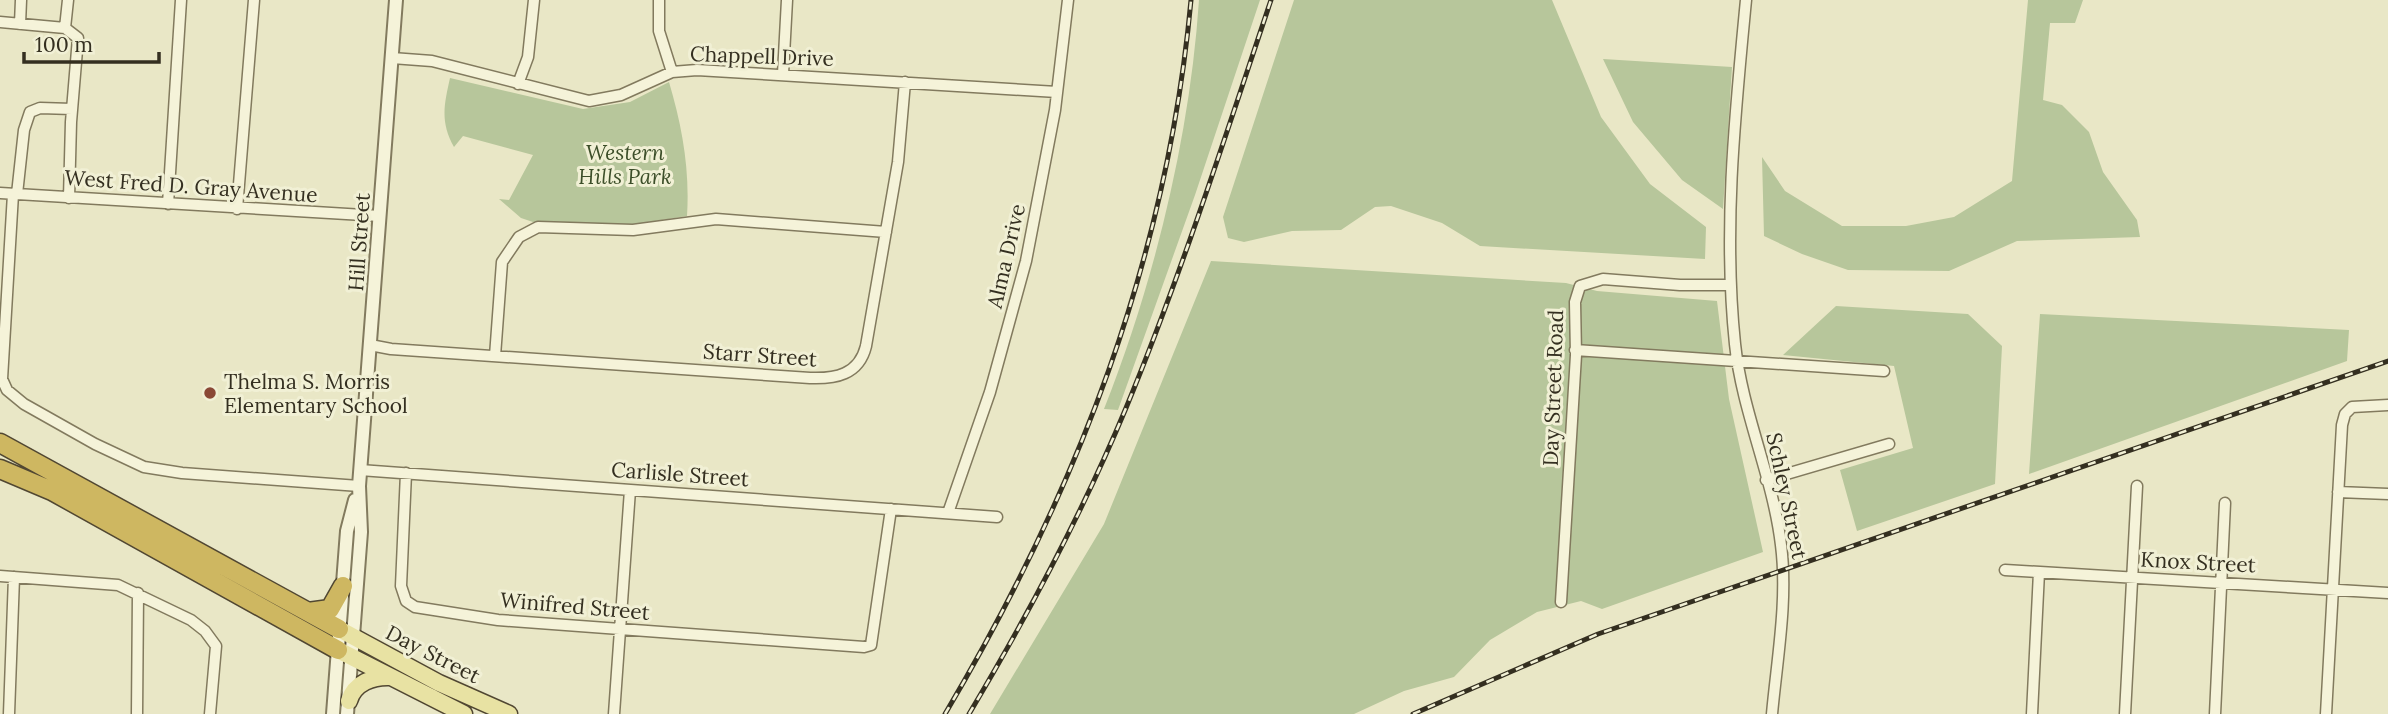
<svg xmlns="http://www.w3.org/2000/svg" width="2388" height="714" font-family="Lora,serif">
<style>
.green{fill:#b7c69b}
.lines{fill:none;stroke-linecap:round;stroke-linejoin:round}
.minor-casing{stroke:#827a5e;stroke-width:13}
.tertiary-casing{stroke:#827a5e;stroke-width:16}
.primary-casing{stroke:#514732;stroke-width:19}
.motorway-casing{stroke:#514732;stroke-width:21}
.minor{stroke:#f5f3d9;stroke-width:10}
.tertiary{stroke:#f5f3d9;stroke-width:12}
.primary{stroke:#e8e2a3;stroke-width:16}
.motorway{stroke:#ceb761;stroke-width:18}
.rail-casing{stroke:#342f20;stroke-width:5}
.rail{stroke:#f1f0d5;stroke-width:2.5;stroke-dasharray:8;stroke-linecap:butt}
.poi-dot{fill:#8a4835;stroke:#f1f0d5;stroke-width:2.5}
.labels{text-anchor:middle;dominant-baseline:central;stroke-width:6;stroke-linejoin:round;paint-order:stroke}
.street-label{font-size:21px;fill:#342f20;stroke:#f1f0d5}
.park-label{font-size:21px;font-style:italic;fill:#3c4e29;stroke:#f1f0d5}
.poi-label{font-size:21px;fill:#342f20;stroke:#f1f0d5;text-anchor:start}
</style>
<rect width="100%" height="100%" fill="#e9e7c6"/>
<!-- green -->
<path class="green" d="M1199 0H1260L1195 195 1118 410 1104 409C1154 283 1190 136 1199 0Z
M1294 0H1552L1601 117 1650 184 1706 227 1705 259 1480 246 1442 223 1391 206 1375 207 1341 230 1292 231 1244 242 1228 238 1223 217Z
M2028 0H2083L2075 23H2050L2043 100 2062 105 2089 132 2103 172 2137 220 2140 237 2017 241 1949 271 1848 270 1802 254 1764 236 1762 157 1785 191 1842 226H1906L1954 217 2012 181Z
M1603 59 1732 67 1723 209 1682 180 1633 122Z
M450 78 583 109 630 102 669 82C682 126 690 169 687 216L631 225 533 222 521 218 499 199 509 200 533 155 463 136 454 147C440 122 444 105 450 78Z
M1211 261 1566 283 1597 291 1717 301 1729 399 1763 552 1602 609 1581 601 1537 612 1490 640 1454 677 1404 691 1354 714H990L1104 524Z
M1836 306 1968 314 2002 346 1995 484 1857 531 1840 470 1913 448 1894 366 1783 355Z
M2040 314 2349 330 2347 361 2029 474Z"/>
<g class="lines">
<defs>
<path id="minor" d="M659 0V31L672 72
M1746 0C1735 114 1723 229 1735 344 1742 412 1773 477 1781 545 1788 600 1777 659 1772 714
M0 22 65 28 78 38 71 122 69 198
M20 24 21 0
M65 28 68 0
M392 58 432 61 589 101 621 95 672 72 697 70 1057 92
M783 74 787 0
M518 84 528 57 534 0
M0 193 380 216
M13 194 2 379 7 390 24 404 95 444 144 467 182 473 359 486
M17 194 24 130 30 112 40 108 72 109
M168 204 181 0
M237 209 254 0
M370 345 391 349 810 378C835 379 859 375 866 346L898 162 905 82
M1575 350 1884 371
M495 356 502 262 519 237 538 227 633 230 716 219 886 232
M360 470 997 517
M406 473 401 586 406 601 415 607 498 620 864 647 871 645 891 509
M1766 480 1889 444
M2338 492 2388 494
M948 513 990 392 1026 261 1055 110 1068 0
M2005 570 2388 593
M0 576 118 585 191 620 205 631 216 646 210 714
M1561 602 1576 355 1575 302 1580 286 1603 279 1680 285H1730
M9 714 14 577
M137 714 138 593
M614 714 630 490
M2032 714 2039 572
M2125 714 2137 486
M2215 714 2225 503
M2326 714 2342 425 2345 414 2352 407 2388 405"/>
<path id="tertiary" d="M333 714 347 531 355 500
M347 714 361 532 359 486 396 0"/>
<path id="primary" d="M339 629 439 683 509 714
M338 650 464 714
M349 701C354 683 373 676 391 677"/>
<path id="motorway" d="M0 443 339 629
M0 469 52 491 338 650
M308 612 330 609 343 586"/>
</defs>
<!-- minor casing -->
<use href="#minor" class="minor-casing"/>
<!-- tertiary casing -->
<use href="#tertiary" class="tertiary-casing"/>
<!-- primary casing -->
<use href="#primary" class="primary-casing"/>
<!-- motorway casing -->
<use href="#motorway" class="motorway-casing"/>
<!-- minor -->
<use href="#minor" class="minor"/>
<!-- tertiary -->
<use href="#tertiary" class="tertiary"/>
<!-- primary -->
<use href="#primary" class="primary"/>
<!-- motorway -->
<use href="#motorway" class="motorway"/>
<defs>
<path id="rail" d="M945 714C1077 491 1167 260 1191 0
M969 714C1028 615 1082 514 1126 408 1181 275 1225 137 1271 0
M1413 714 1598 634 2388 361"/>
</defs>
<!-- rail casing -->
<use href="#rail" class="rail-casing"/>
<!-- rail -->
<use href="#rail" class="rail"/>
</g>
<!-- markers -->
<circle class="poi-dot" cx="210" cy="393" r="7"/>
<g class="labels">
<!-- street labels -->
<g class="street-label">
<text transform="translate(762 56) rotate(2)">Chappell Drive</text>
<text transform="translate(191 186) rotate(4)">West Fred D. Gray Avenue</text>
<text transform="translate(359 242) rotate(-86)">Hill Street</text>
<text transform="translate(1006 256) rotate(-77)">Alma Drive</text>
<text transform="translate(760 355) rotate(4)">Starr Street</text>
<text transform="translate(1553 388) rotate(-88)">Day Street Road</text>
<text transform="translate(680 474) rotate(4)">Carlisle Street</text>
<text transform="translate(1787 496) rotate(78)">Schley Street</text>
<text transform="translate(2198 562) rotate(3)">Knox Street</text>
<text transform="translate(575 606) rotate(5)">Winifred Street</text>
<text transform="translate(433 654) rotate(27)">Day Street</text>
</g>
<!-- park labels -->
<g class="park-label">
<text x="625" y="152">Western<tspan x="625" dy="24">Hills Park</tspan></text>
</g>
<!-- poi labels -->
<g class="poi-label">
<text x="224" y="381">Thelma S. Morris<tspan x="224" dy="24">Elementary School</tspan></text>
</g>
</g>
<!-- scale -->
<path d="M24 52v10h135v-10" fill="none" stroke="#342f20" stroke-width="3.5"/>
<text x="35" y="52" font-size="21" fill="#342f20" stroke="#f1f0d5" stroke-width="5" paint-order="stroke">100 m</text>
</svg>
